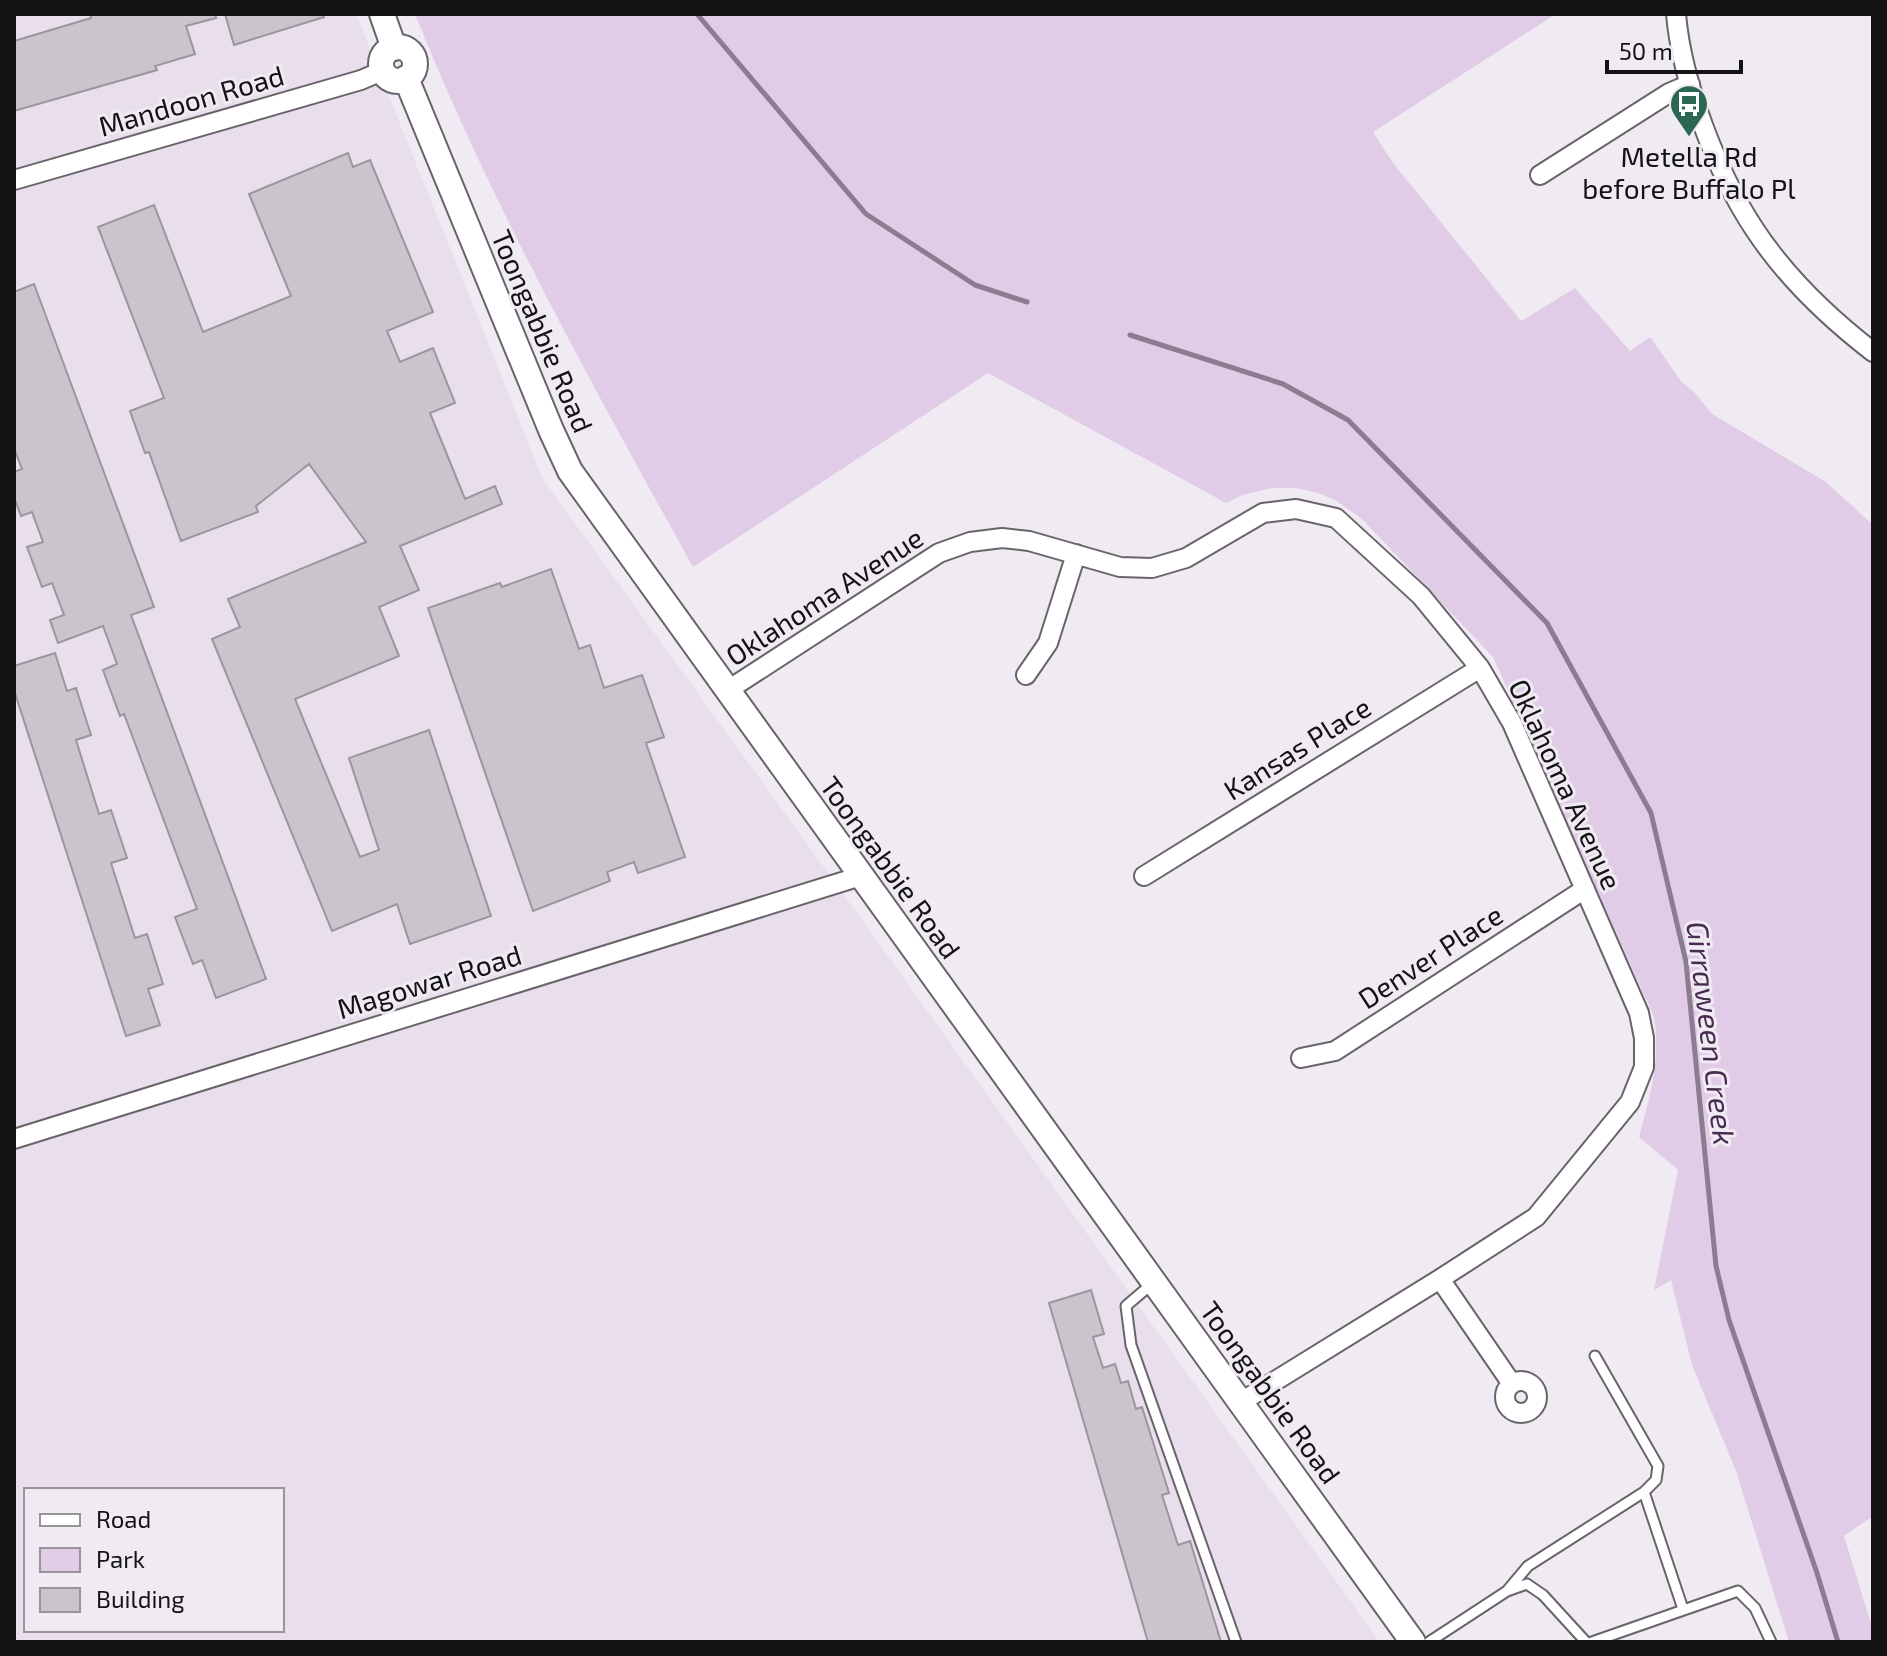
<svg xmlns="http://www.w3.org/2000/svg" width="1887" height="1656" font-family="'Exo 2',sans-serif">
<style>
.built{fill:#e8deec;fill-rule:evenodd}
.green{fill:#e1cce8}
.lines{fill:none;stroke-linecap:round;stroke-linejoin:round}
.stream{stroke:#8b7c90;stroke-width:5}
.building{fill:#cac5cc;stroke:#9b969c;stroke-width:2}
.service-casing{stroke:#69646a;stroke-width:13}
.minor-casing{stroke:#69646a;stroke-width:22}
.secondary-casing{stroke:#69646a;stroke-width:28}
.service{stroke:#fff;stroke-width:9}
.minor{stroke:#fff;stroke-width:18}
.secondary{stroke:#fff;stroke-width:24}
.labels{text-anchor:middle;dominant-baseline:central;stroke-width:6;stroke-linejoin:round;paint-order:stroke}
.street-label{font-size:28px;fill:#131214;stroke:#f0ebf2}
.poi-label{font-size:28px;fill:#131214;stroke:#f0ebf2}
.water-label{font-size:30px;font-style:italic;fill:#492b52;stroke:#f0ebf2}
</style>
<rect width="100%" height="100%" fill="#f0ebf2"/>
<!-- built -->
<path class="built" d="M14 14H356L542 478 857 913 1374 1634 1377 1642H14ZM26 1490H282V1630H26Z"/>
<!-- green -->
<path class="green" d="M415 14H1556L1373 132 1393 163 1521 321 1575 288 1630 351 1650 337 1681 381 1694 392 1712 414 1826 482 1873 525V1516L1844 1536 1873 1630V1642H1789L1736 1471 1692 1365 1671 1280 1654 1290 1678 1170 1639 1137C1650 1096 1661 1060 1654 1017L1493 657 1362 519 1335 500 1318 493 1296 488H1272L1243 495 1226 503 988 373 693 567C593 386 492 206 415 14Z"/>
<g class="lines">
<!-- stream -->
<path class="stream" d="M697 14 866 214 975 285 1027 302
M1130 335 1283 384 1348 420 1547 623 1651 813 1686 962 1716 1266 1729 1320 1817 1573 1838 1642"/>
</g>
<!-- building -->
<path class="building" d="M90 14H215L216 18 186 26 195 54 155 66 157 70 14 111V41L91 18Z
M225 14H323L324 17 234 45Z
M348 153 353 167 370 160 433 312 387 331 400 362 433 348 455 403 430 413 465 499 495 486 502 504 400 546 419 590 379 607 399 656 295 699 360 857 379 850 349 758 429 730 491 916 410 944 397 904 332 931 212 639 240 627 228 599 366 542 309 464 256 506 258 512 181 541 149 452 145 453 130 411 164 398 98 227 154 205 203 332 291 296 249 194Z
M34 284 154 607 131 615 266 979 216 998 202 960 193 964 175 917 197 909 124 714 120 716 103 670 117 664 103 626 58 643 50 620 64 615 52 583 42 587 27 547 43 542 32 512 21 516 14 497V472L22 469 14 448V292Z
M551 569 579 649 590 645 604 688 642 675 664 737 646 743 685 857 638 873 634 862 607 872 610 881 533 911 428 608 500 583 502 587Z
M55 653 67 691 76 688 91 735 76 740 99 814 111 810 127 858 111 863 135 938 147 934 163 984 148 989 160 1025 126 1036 14 690V666Z
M1091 1290 1104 1334 1093 1337 1103 1368 1115 1364 1121 1383 1128 1381 1136 1409 1142 1407 1169 1493 1162 1495 1178 1545 1190 1541 1221 1642H1148L1049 1303Z"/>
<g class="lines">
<defs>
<path id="service" d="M1154 1282 1126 1306 1131 1345 1236 1642
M1644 1492 1683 1609
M1507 1591 1528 1566 1644 1492 1656 1480 1658 1466 1595 1356
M1429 1642 1507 1591 1527 1584 1543 1595 1586 1642
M1592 1642 1738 1591 1755 1608 1771 1642"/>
<path id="minor" d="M1676 14C1682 83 1717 173 1755 230 1786 277 1829 318 1873 352
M1540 175 1669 93 1690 84
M14 180 361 80 382 71
M1026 675 1048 643 1076 554
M728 690 939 553 970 542 1002 538 1029 541 1120 567 1152 568 1186 558 1263 513 1296 509 1336 518 1421 596 1480 668 1512 723 1639 1013 1644 1038V1067L1630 1102 1536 1217 1440 1279 1241 1402
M1144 876 1480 668
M1301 1058 1335 1051 1585 889
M14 1139 861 876
M1440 1279 1512 1384
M1505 1397a16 16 0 1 1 32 0a16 16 0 1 1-32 0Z"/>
<path id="secondary" d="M382 14 394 48
M381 64a17 17 0 1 1 34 0a17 17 0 1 1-34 0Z
M406 78 551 430 570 471 1413 1642"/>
</defs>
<!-- service casing -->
<use href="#service" class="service-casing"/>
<!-- minor casing -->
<use href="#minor" class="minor-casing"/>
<!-- secondary casing -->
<use href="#secondary" class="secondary-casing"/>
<!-- service -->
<use href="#service" class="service"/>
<!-- minor -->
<use href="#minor" class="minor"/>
<!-- secondary -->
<use href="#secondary" class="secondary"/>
</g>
<!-- icons -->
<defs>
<symbol id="bus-pin" viewBox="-11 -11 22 30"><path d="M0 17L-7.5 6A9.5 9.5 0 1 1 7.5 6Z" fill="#2b6752" stroke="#f0ebf2"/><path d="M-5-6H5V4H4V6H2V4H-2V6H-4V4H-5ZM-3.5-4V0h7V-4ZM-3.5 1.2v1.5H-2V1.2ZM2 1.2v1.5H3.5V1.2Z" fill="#fff"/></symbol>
</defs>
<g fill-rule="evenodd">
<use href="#bus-pin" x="1667" y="82" width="44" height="60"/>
</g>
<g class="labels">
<!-- street labels -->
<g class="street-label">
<text transform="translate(191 100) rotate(-16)">Mandoon Road</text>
<text transform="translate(543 331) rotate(67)">Toongabbie Road</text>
<text transform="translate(824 596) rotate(-33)">Oklahoma Avenue</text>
<text transform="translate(1297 748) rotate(-32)">Kansas Place</text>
<text transform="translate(1566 784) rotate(65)">Oklahoma Avenue</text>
<text transform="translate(891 867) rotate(54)">Toongabbie Road</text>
<text transform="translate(1430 956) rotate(-33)">Denver Place</text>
<text transform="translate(429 981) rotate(-17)">Magowar Road</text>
<text transform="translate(1271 1392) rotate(54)">Toongabbie Road</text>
</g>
<!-- poi labels -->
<g class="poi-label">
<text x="1689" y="156">Metella Rd<tspan x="1689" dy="32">before Buffalo Pl</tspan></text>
</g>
<!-- water labels -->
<g class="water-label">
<text transform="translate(1712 1033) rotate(83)">Girraween Creek</text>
</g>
</g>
<!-- border -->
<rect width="1887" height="1656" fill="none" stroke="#131214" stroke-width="32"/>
<!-- legend -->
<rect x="24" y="1488" width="260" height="144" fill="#f0ebf2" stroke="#989499" stroke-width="2"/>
<rect x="40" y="1514" width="40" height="12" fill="#ffffff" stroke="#989499" stroke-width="2"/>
<text x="96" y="1528" font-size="24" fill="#131214">Road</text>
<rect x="40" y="1548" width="40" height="24" fill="#e1cce8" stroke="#989499" stroke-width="2"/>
<text x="96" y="1568" font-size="24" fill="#131214">Park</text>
<rect x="40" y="1588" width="40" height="24" fill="#cac5cc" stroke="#989499" stroke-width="2"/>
<text x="96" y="1608" font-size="24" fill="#131214">Building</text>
<!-- scale -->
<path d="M1607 60v12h134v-12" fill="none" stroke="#131214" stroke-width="4"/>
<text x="1619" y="60" font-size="24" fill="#131214" stroke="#f0ebf2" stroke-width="6" paint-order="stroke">50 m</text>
</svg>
